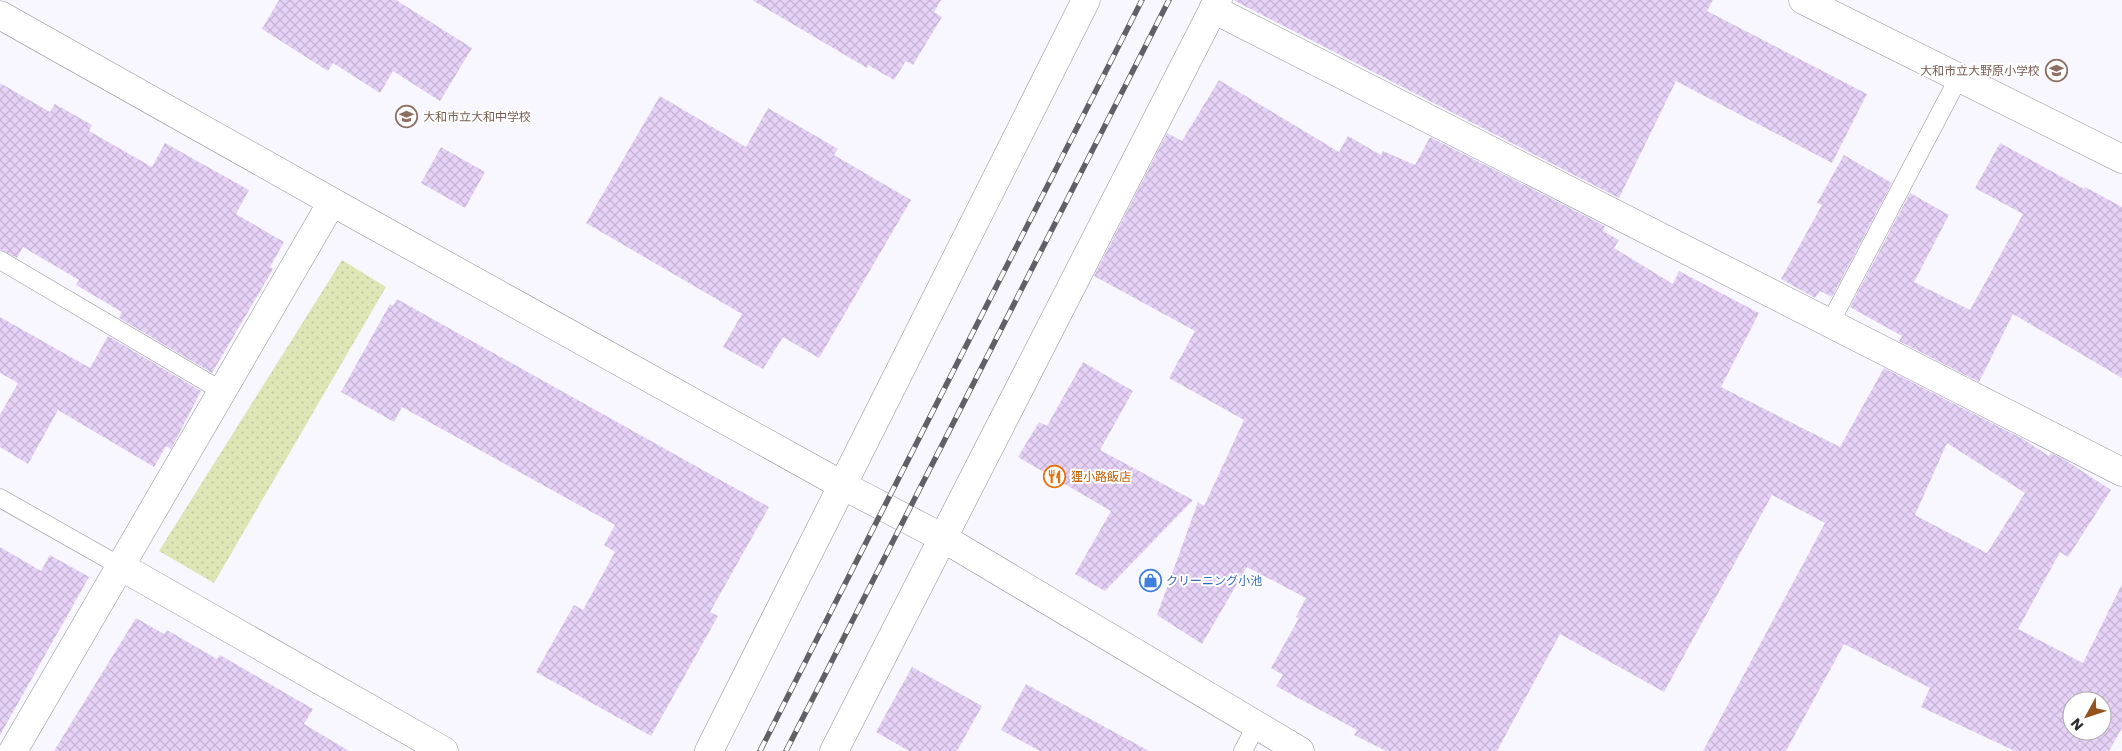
<svg xmlns="http://www.w3.org/2000/svg" width="2122" height="751" font-family="Poppins,'Noto Sans JP',sans-serif">
<style>
.green{fill:url(#green-dots)}
.building{fill:url(#building-cross-hatch);fill-rule:evenodd}
.lines{fill:none;stroke-linecap:round;stroke-linejoin:round}
.service-casing{stroke:#908f9a;stroke-width:19}
.minor-casing{stroke:#908f9a;stroke-width:29}
.tertiary-casing{stroke:#908f9a;stroke-width:29}
.service{stroke:#fff;stroke-width:18}
.minor{stroke:#fff;stroke-width:28}
.tertiary{stroke:#fff;stroke-width:28}
.rail-casing{stroke:#616066;stroke-width:5.5}
.rail{stroke:#fff;stroke-width:4;stroke-dasharray:11;stroke-linecap:butt}
.labels{text-anchor:middle;dominant-baseline:central;stroke-width:4;stroke-linejoin:round;paint-order:stroke}
.education-label{font-size:12px;fill:#785e54;stroke:#fff;text-anchor:end}
.food-label{font-size:12px;fill:#c56008;stroke:#fff;text-anchor:start}
.shop-label{font-size:12px;fill:#366cbe;stroke:#fff;text-anchor:start}
</style>
<defs>
<pattern id="green-dots" width="8" height="8" patternUnits="userSpaceOnUse" patternTransform="scale(1.25)"><rect width="8" height="8" fill="#dee6b6"/><path d="M2 2h.1M6 6h.1" fill="none" stroke="#bfc59d" stroke-width="1.8" stroke-linecap="round"/></pattern>
<pattern id="building-cross-hatch" width="8" height="8" patternUnits="userSpaceOnUse" patternTransform="scale(1.25)"><rect width="8" height="8" fill="#e6d2f7"/><path d="M0 0l8 8M0 8l8-8" fill="none" stroke="#c5b4d4"/></pattern>
</defs>
<rect width="100%" height="100%" fill="#f8f7ff"/>
<!-- green -->
<path class="green" d="M342 260 386 287 214 583 159 551Z"/>
<!-- building -->
<path class="building" d="M279 0H396L472 48 440 101 393 71 380 93 333 63 328 71 262 29Z
M752 0H941L934 12 942 17 913 65 906 61 894 80 868 65 867 68Z
M1233 0H1713L1707 11 1867 94 1832 163 1676 81 1619 198Z
M1219 80 1339 152 1348 136 1381 155 1383 151 1415 165 1430 137 1605 226 1603 231 1619 240 1614 248 1673 284 1679 271 1759 313 1721 387 1840 447 1884 368 2023 439 2049 456 2051 453 2065 460 2111 490 2068 557 2060 552 2018 629 2083 663 2122 584V728L2109 751H2015L1921 707 1930 688 1844 644 1786 751H1703L1825 523 1772 495 1664 692 1560 634 1497 751H1386L1354 735 1357 730 1276 686 1283 675 1271 668 1299 618 1296 617 1306 598 1247 567 1202 644 1157 615 1198 502 1204 506 1244 420 1169 378 1195 331 1094 276 1167 133 1182 141ZM1947 443 2025 493 1987 553 1915 515ZM2072 701H2102V731H2072Z
M0 83 50 112 55 104 92 125 89 131 152 167 165 143 249 190 236 214 284 242 270 267 273 269 212 373 119 318 122 312 76 285 79 280 23 247 17 258 0 249Z
M660 96 746 147 768 108 838 149 834 155 911 200 819 358 783 337 763 369 723 347 742 314 586 223Z
M2000 143 2084 189 2085 187 2122 207V378L2013 314 1979 382 1899 341 1902 336 1850 307 1910 193 1949 215 1914 282 1970 310 2023 214 1975 188Z
M441 147 485 172 465 208 421 183Z
M1844 155 1892 183 1832 297 1820 291 1815 298 1781 279 1822 205 1817 203Z
M397 299 769 507 710 612 718 616 651 736 536 672 574 605 583 610 615 552 604 545 615 525 402 407 394 422 341 392 390 304 393 306Z
M0 317 90 368 108 336 201 391 171 449 166 446 154 467 58 410 28 464 0 447V415L18 383 0 373Z
M1083 362 1133 391 1100 450 1193 500 1105 591 1075 574 1111 511 1018 457 1039 422 1047 426Z
M0 547 41 571 50 555 89 577 0 735Z
M136 618 164 634 167 630 217 659 220 655 313 709 304 724 349 751H54Z
M912 667 982 706 957 751H909L876 732Z
M1026 684 1149 751H1040L1001 730Z"/>
<g class="lines">
<defs>
<path id="service" d="M0 260 222 391
M1830 323 1958 79
M0 498 120 566
M1243 751 1256 726"/>
<path id="minor" d="M1803 0 2122 159
M1213 9 2122 472
M120 566 444 751
M13 751 332 202
M709 751 1086 0
M834 751 1218 0"/>
<path id="tertiary" d="M0 15 359 217 842 485 943 538 1300 751"/>
</defs>
<!-- service casing -->
<use href="#service" class="service-casing"/>
<!-- minor casing -->
<use href="#minor" class="minor-casing"/>
<!-- tertiary casing -->
<use href="#tertiary" class="tertiary-casing"/>
<!-- service -->
<use href="#service" class="service"/>
<!-- minor -->
<use href="#minor" class="minor"/>
<!-- tertiary -->
<use href="#tertiary" class="tertiary"/>
<defs>
<path id="rail" d="M760 751 1142 0
M786 751 1169 0"/>
</defs>
<!-- rail casing -->
<use href="#rail" class="rail-casing"/>
<!-- rail -->
<use href="#rail" class="rail"/>
</g>
<!-- icons -->
<defs>
<symbol id="school-ring" viewBox="-11 -11 22 22"><circle r="9.5" fill="#fff" stroke="#8d6e63" stroke-width="1.5"/><path d="M0-5L7-2L0 1L-7-2ZM-4 1L0 2.5L4 1V4Q0 6-4 4Z" fill="#8d6e63"/></symbol>
<symbol id="restaurant-ring" viewBox="-11 -11 22 22"><circle r="9.5" fill="#fff" stroke="#e8710a" stroke-width="1.5"/><path d="M-5-6h1v4h1v-4h1v4h1v-4h1v5L-1.5 .5V6h-2V.5L-5-1ZM5-6V6H3V1.5H1.5Q1.5-4 5-6Z" fill="#e8710a"/></symbol>
<symbol id="shop-ring" viewBox="-11 -11 22 22"><circle r="9.5" fill="#fff" stroke="#3f7fe0" stroke-width="1.5"/><path d="M-5-2.5h2.3a2.7 3.5 0 0 1 5.4 0H5L5.5 6h-11ZM-1.5-2.5h3a1.5 2.3 0 0 0-3 0Z" fill="#3f7fe0"/></symbol>
</defs>
<g fill-rule="evenodd">
<use href="#school-ring" x="2044" y="58" width="25" height="25"/>
<use href="#school-ring" x="394" y="104" width="25" height="25"/>
<use href="#restaurant-ring" x="1042" y="464" width="25" height="25"/>
<use href="#shop-ring" x="1138" y="568" width="25" height="25"/>
</g>
<g class="labels">
<!-- education labels -->
<g class="education-label">
<text x="2040" y="70">大和市立大野原小学校</text>
<text x="423" y="116" text-anchor="start">大和市立大和中学校</text>
</g>
<!-- food labels -->
<g class="food-label">
<text x="1071" y="476">狸小路飯店</text>
</g>
<!-- shop labels -->
<g class="shop-label">
<text x="1166" y="580">クリーニング小池</text>
</g>
</g>
<!-- north arrow -->
<g transform="translate(2087 716) rotate(230)"><circle r="24" fill="#ffffff" stroke="#abaaac"/>
<path d="M0-4L9 19L0 12L-9 19Z" fill="#93521e"/>
<text y="-8" font-size="14" font-weight="bold" text-anchor="middle" fill="#2c2b30">N</text>
</g>
</svg>
